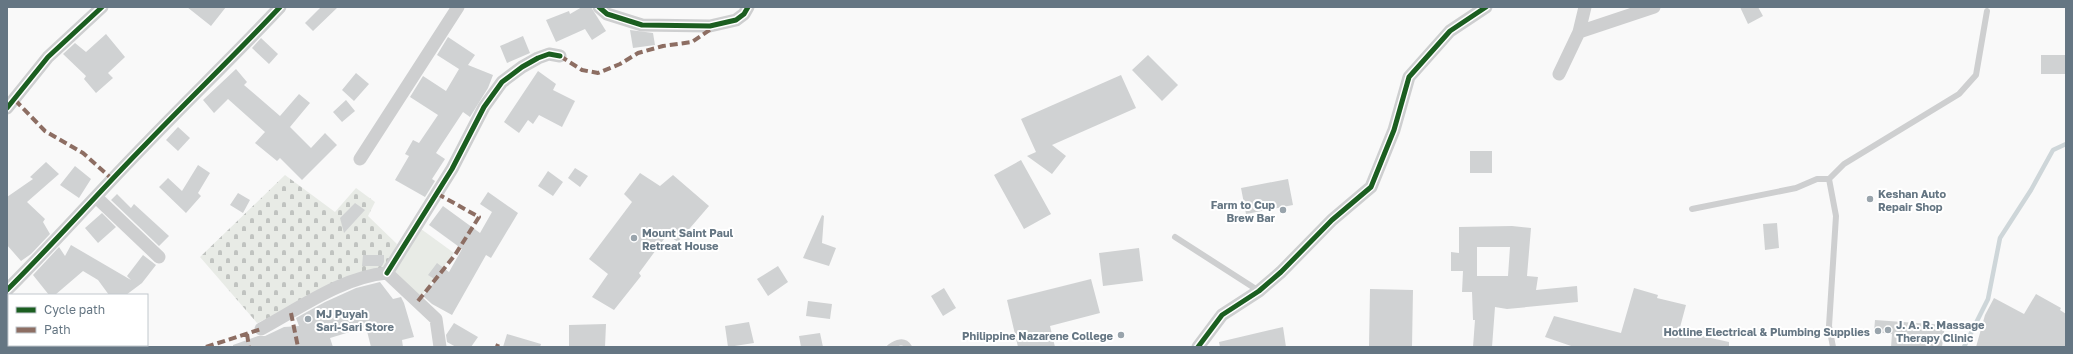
<svg xmlns="http://www.w3.org/2000/svg" width="2073" height="354" font-family="'Golos Text',sans-serif">
<style>
.cemetery{fill:url(#cemetery-stones)}
.park{fill:#e8ebe6}
.lines{fill:none;stroke-linecap:round;stroke-linejoin:round}
.stream{stroke:#ced6d9;stroke-width:4.5}
.building{fill:#d0d2d3;fill-rule:evenodd}
.service{stroke:#cecfd0;stroke-width:6}
.minor{stroke:#cecfd0;stroke-width:13}
.quiet{stroke:#8d6e63;stroke-width:4;stroke-dasharray:8 4;stroke-linecap:butt}
.cycleway-casing{stroke:#fff;stroke-width:8}
.cycleway{stroke:#1b5e20;stroke-width:5}
.poi-dot{fill:#99a4ac;stroke:#fff;stroke-width:1.5}
.labels{text-anchor:middle;dominant-baseline:central;stroke-width:4;stroke-linejoin:round;paint-order:stroke}
.poi-label{font-size:11px;font-weight:bold;fill:#657683;stroke:#fff;text-anchor:start}
</style>
<defs>
<pattern id="cemetery-stones" width="16" height="16" patternUnits="userSpaceOnUse"><rect width="16" height="16" fill="#e8ebe6"/><path d="M2 7V4a2 2 0 0 1 4 0v3zM10 15v-3a2 2 0 0 1 4 0v3z" fill="#c0c3c0"/></pattern>
</defs>
<rect width="100%" height="100%" fill="#f9f9f9"/>
<!-- cemetery -->
<path class="cemetery" d="M285 175 335 212 356 188 375 202 368 216 397 244 384 270 371 272 257 323 200 257Z"/>
<!-- park -->
<path class="park" d="M421 229 454 253 420 298 391 274Z"/>
<g class="lines">
<!-- stream -->
<path class="stream" d="M1964 347 1988 299 2000 238 2031 190 2053 150 2066 144"/>
</g>
<!-- building -->
<path class="building" d="M187 7H226L211 26Z
M321 7H338L313 31 305 23Z
M582 7H591L606 31 592 40 585 29 556 42 546 20 569 11 570 14Z
M1740 7H1758L1763 16 1748 24Z
M630 30 653 33 655 45 633 48Z
M106 34 125 57 108 73 113 78 96 93 84 79 86 76 63 54 75 43 86 52Z
M523 36 530 53 507 63 500 46Z
M448 37 475 55 468 65 493 75 488 88 470 117 463 112 436 153 445 159 432 179 435 181 425 197 395 180 409 156 405 154 413 140 419 143 438 115 410 97 423 76 446 91 459 69 437 55Z
M261 38 278 54 269 64 252 48Z
M1148 55 1178 85 1162 101 1132 70Z
M2041 55H2066V74H2041Z
M236 69 247 82 244 85 280 116 299 94 310 103 290 127 311 148 325 133 337 145 302 180 280 158 277 161 255 143 265 132 228 99 214 113 203 100Z
M538 71 556 84 553 90 575 101 562 127 539 115 533 124 528 120 519 133 504 122Z
M356 73 369 84 354 101 342 90Z
M1121 75 1136 108 1052 145 1066 156 1052 174 1027 156 1036 152 1021 119Z
M346 100 355 111 342 122 333 112Z
M178 127 190 138 178 151 166 140Z
M1470 151H1492V173H1470Z
M1021 160 1051 214 1024 229 994 175Z
M46 162 59 174 27 202 45 219 43 222 50 234 31 254 21 261 7 245V197L33 179 30 177Z
M198 165 210 173 198 193 201 196 186 213 159 187 168 178 182 191Z
M75 166 91 179 79 198 60 185Z
M575 168 588 176 580 187 568 178Z
M548 171 563 182 553 196 538 186Z
M640 173 660 186 673 175 709 206 678 242 667 235 639 273 641 276 614 310 592 297 608 274 589 259 632 202 624 194Z
M1288 179 1293 205 1246 214 1241 188Z
M488 192 518 213 491 258 486 255 452 315 432 304 423 296 436 280 428 275 437 263 449 272 462 249 429 225 443 206 480 233 492 212 480 204Z
M238 193 250 200 243 213 230 205Z
M117 194 131 208 134 204 169 236 159 246 111 200Z
M355 203 365 210 344 233 340 218Z
M102 213 116 227 98 243 85 228Z
M822 215 824 216 822 243 836 248 829 266 803 258Z
M1777 223 1779 248 1765 250 1763 224Z
M1512 226 1531 228 1527 276 1538 277 1536 290 1577 286 1578 302 1507 309 1495 307 1492 347H1473L1475 320H1473L1472 292H1462L1463 271H1451V252L1459 253V227ZM1477 247H1510L1508 276H1477Z
M71 245 131 280 127 276 143 255 156 265 142 283 126 295H109L98 280 83 271 55 295H49L33 275 59 247 65 256Z
M1139 248 1143 281 1103 286 1099 253Z
M363 255H384V262L382 266H362Z
M778 266 788 282 768 296 757 279Z
M1091 279 1100 313 1050 326 1055 347H1018L1007 300Z
M380 282 393 299 401 297 404 303 414 337 402 340 403 347H371L366 327 330 338 333 347H233V345L258 336H265L284 327 299 326 296 318 325 302 356 288Z
M944 288 956 308 943 316 931 296Z
M1634 288 1658 295 1657 298 1686 305 1679 331 1729 342V347H1574L1545 337 1554 316 1621 333Z
M1370 289 1413 290 1412 347H1369Z
M2036 294 2061 308 2060 310 2066 314V347H1976L1985 315 1994 298 2024 314Z
M808 301 832 304 830 319 806 316Z
M1875 320 1945 325 1942 347H1891L1892 334 1874 332Z
M749 322 754 343 728 347 725 326Z
M454 323 478 337 471 347H456L447 342 446 335Z
M606 324 605 347H569V325Z
M1283 327 1286 347H1220L1219 342Z
M820 333 823 347H801L799 336Z
M507 334 541 344 540 347H503Z"/>
<g class="lines">
<!-- service -->
<path class="service" d="M1829 179 1844 164 1959 94 1976 75 1987 11
M1692 209 1796 188 1817 179H1829L1836 216 1829 326 1833 347
M1175 237 1259 291
M890 347C896 343 904 339 909 347"/>
<!-- minor -->
<path class="minor" d="M599 7 607 14 642 25 710 26 736 20 744 14 748 7
M1579 32 1654 7
M1559 74 1579 32 1585 7
M7 108 48 57 102 7
M360 159 458 7
M96 197 159 257
M387 273 452 169 484 107 502 82 522 67 538 58 549 54 560 56
M7 290C54 243 98 193 145 145 189 99 236 54 280 7
M261 329C300 308 342 277 387 273L436 319 440 347
M1198 347 1222 315 1259 291 1281 272 1332 220 1371 187 1394 130 1409 77 1450 31 1486 7"/>
<!-- quiet -->
<path class="quiet" d="M560 56 582 70 598 73 620 64 638 53 663 46 692 42 714 27
M15 100 45 131 83 153 112 179
M418 301 455 255 479 217 436 193
M291 313 298 347
M247 334 249 347
M206 347 261 329
M497 347 498 344"/>
<defs>
<path id="cycleway" d="M599 7 607 14 642 25 710 26 736 20 744 14 748 7
M7 108 48 57 102 7
M387 273 452 169 484 107 502 82 522 67 538 58 549 54 560 56
M7 290C54 243 98 193 145 145 189 99 236 54 280 7
M1198 347 1222 315 1259 291 1281 272 1332 220 1371 187 1394 130 1409 77 1450 31 1486 7"/>
</defs>
<!-- cycleway casing -->
<use href="#cycleway" class="cycleway-casing"/>
<!-- cycleway -->
<use href="#cycleway" class="cycleway"/>
</g>
<!-- markers -->
<g class="poi-dot">
<circle cx="1870" cy="199" r="4"/>
<circle cx="1283" cy="210" r="4"/>
<circle cx="634" cy="238" r="4"/>
<circle cx="308" cy="319" r="4"/>
<circle cx="1888" cy="330" r="4"/>
<circle cx="1878" cy="331" r="4"/>
<circle cx="1121" cy="335" r="4"/>
</g>
<g class="labels">
<!-- poi labels -->
<g class="poi-label">
<text x="1878" y="193">Keshan Auto<tspan x="1878" dy="13">Repair Shop</tspan></text>
<text x="1275" y="204" text-anchor="end">Farm to Cup<tspan x="1275" dy="13">Brew Bar</tspan></text>
<text x="642" y="232">Mount Saint Paul<tspan x="642" dy="13">Retreat House</tspan></text>
<text x="316" y="313">MJ Puyah<tspan x="316" dy="13">Sari-Sari Store</tspan></text>
<text x="1896" y="324">J. A. R. Massage<tspan x="1896" dy="13">Therapy Clinic</tspan></text>
<text x="1870" y="331" text-anchor="end">Hotline Electrical &amp; Plumbing Supplies</text>
<text x="1113" y="335" text-anchor="end">Philippine Nazarene College</text>
</g>
</g>
<!-- border -->
<rect width="2073" height="354" fill="none" stroke="#657683" stroke-width="16"/>
<!-- legend -->
<rect x="8" y="294" width="140" height="52" fill="#ffffff" stroke="#c1c8cd"/>
<rect x="16" y="307" width="20" height="6" fill="#1b5e20" stroke="#c1c8cd"/>
<text x="44" y="314" font-size="12" fill="#657683">Cycle path</text>
<rect x="16" y="327" width="20" height="6" fill="#8d6e63" stroke="#c1c8cd"/>
<text x="44" y="334" font-size="12" fill="#657683">Path</text>
</svg>
